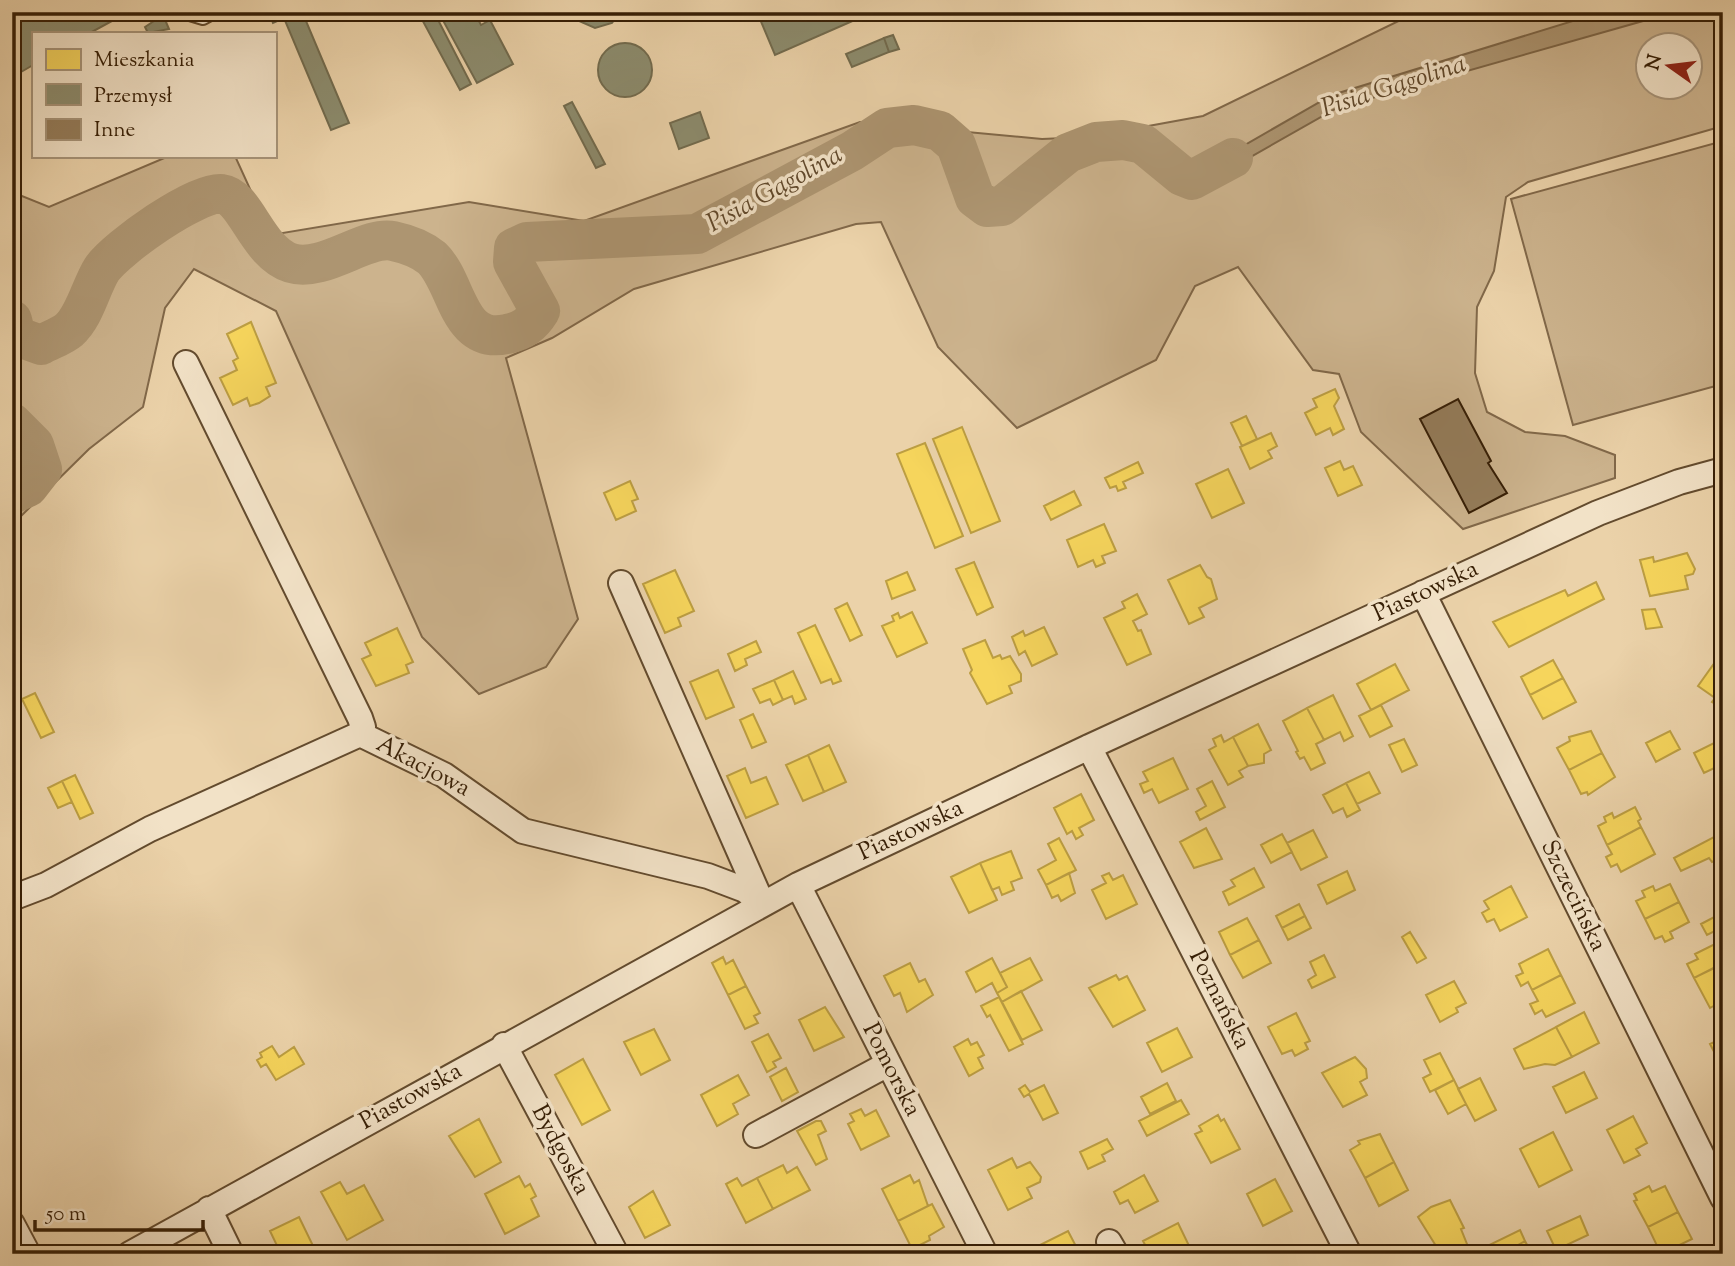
<svg xmlns="http://www.w3.org/2000/svg" width="1735" height="1266" font-family="'Sorts Mill Goudy',serif">
<style>
.green{fill:#ccb38d;stroke:#816849;stroke-width:2;fill-rule:evenodd}
.water{fill:#ad9571;stroke:#7d6546;stroke-width:2}
.homes{fill:#f6d55c;stroke:#bc9e42;stroke-width:2}
.industry{fill:#8c8c6e;stroke:#726b4e;stroke-width:2}
.lines{fill:none;stroke-linecap:round;stroke-linejoin:round}
.river{stroke:#ad9571;stroke-width:40}
.building{fill:#947c5a;stroke:#361e05;stroke-width:2}
.lane-casing{stroke:#634b2e;stroke-width:16}
.street-casing{stroke:#634b2e;stroke-width:28}
.lane{stroke:#f2e2c7;stroke-width:12}
.street{stroke:#f2e2c7;stroke-width:24}
.labels{text-anchor:middle;dominant-baseline:central;stroke-width:7;stroke-linejoin:round;paint-order:stroke}
.street-label{font-size:24px;fill:#361e05;stroke:#f2e2c7}
.water-label{font-size:26px;font-style:italic;fill:#60482b;stroke:#f2e2c7}
</style>
<rect width="100%" height="100%" fill="#ebd2a9"/>
<filter id="stains"><feTurbulence type="fractalNoise" baseFrequency=".00286" numOctaves="4"/><feColorMatrix values="0 0 0 0 .2 0 0 0 0 .09 0 0 0 0 .02 0 0 0 .5 -.17"/></filter>
<radialGradient id="worn" r=".72"><stop offset=".6" stop-color="#630" stop-opacity="0"/><stop offset="1" stop-color="#630" stop-opacity=".3"/></radialGradient>
<!-- green -->
<path class="green" d="M1417 12H1723V126L1528 182 1506 197 1494 271 1477 307 1475 373 1487 412 1525 432 1565 436 1615 455V478L1463 529 1361 432 1339 374 1313 370 1238 267 1195 286 1156 360 1017 428 938 347 881 222 856 224 634 289 552 338 506 358 578 619 546 667 479 694 422 637 276 311 194 269 165 308 143 407 89 449 16 521 12 529V192L49 207 169 156H235L271 235 469 202 584 221 860 122 1042 139 1088 137 1203 116ZM1648 46H1690V88H1648Z
M1723 141V384L1573 425 1511 199Z"/>
<!-- water -->
<path class="water" d="M1602 12H1658L1650 19 1337 108 1201 185 1182 176 1236 150 1332 95Z"/>
<!-- homes -->
<path class="homes" d="M251 322 276 383 266 387 270 396 259 403 250 406 247 398 233 405 220 378 237 370 233 361 238 358 227 334Z
M1335 389 1339 398 1334 406 1344 429 1333 435 1330 428 1316 435 1305 413 1317 407 1313 399Z
M1246 416 1257 439 1242 446 1231 423Z
M962 427 1000 521 971 533 933 439Z
M1271 433 1277 446 1268 451 1272 458 1250 469 1240 447Z
M925 443 963 536 935 548 897 454Z
M1340 461 1344 470 1353 466 1362 485 1338 496 1325 468Z
M1138 462 1143 473 1123 482 1126 488 1118 491 1116 486 1110 488 1105 478Z
M1228 469 1244 503 1212 518 1196 484Z
M630 481 638 499 632 501 636 511 616 520 604 493Z
M1074 491 1081 505 1051 520 1044 506Z
M1104 524 1116 551 1102 556 1105 563 1096 567 1093 560 1078 567 1067 540Z
M1687 553 1695 569 1693 574 1685 576 1688 589 1650 596 1640 560 1653 557 1654 562Z
M974 562 993 607 977 615 956 569Z
M1200 565 1207 577 1211 579 1217 599 1199 608 1204 617 1189 624 1168 580Z
M675 570 694 611 678 618 681 626 665 633 643 584Z
M907 572 915 590 892 599 886 581Z
M1596 582 1604 599 1509 647 1493 622 1565 590 1568 596Z
M1137 594 1147 614 1133 621 1138 631 1141 630 1151 654 1127 665 1104 618 1125 608 1122 602Z
M847 603 862 635 850 641 835 609Z
M1655 609 1662 627 1646 629 1642 610Z
M912 612 927 643 897 657 882 626 894 621 892 616 898 613 900 618Z
M815 625 841 681 833 684 831 679 821 683 798 633Z
M1044 627 1057 654 1032 666 1025 651 1019 655 1012 637 1023 631 1025 636Z
M397 628 413 662 406 665 409 673 376 686 362 659 371 655 365 643Z
M985 640 993 658 1000 655 1002 659 1010 656 1021 674V681L1009 686 1012 693 987 704 970 673 972 670 963 649Z
M756 641 761 652 745 659 747 665 735 671 728 654Z
M1553 660 1563 678 1530 695 1521 677Z
M1395 664 1409 690 1371 710 1357 684Z
M1713 665 1723 672V703L1719 706 1712 702 1715 698 1698 686Z
M718 670 734 707 706 719 690 682Z
M793 671 806 699 795 704 792 696 783 700 774 680Z
M1563 678 1576 702 1543 719 1530 695Z
M774 680 783 700 773 705 770 699 760 703 753 689Z
M35 693 54 732 41 738 22 699Z
M1333 695 1353 736 1344 741 1340 732 1324 740 1307 708Z
M1381 705 1392 726 1370 737 1359 716Z
M1307 708 1324 740 1316 744 1325 763 1311 770 1304 757 1300 759 1296 752 1298 751 1283 721Z
M753 714 766 742 752 748 740 720Z
M1258 724 1271 750 1264 754V763L1248 766 1233 737Z
M1591 731 1602 753 1569 770 1557 748 1570 741 1569 737Z
M1670 731 1680 749 1656 762 1646 743Z
M1221 735 1224 742 1233 737 1248 766 1239 771 1243 777 1228 785 1209 750 1216 746 1213 739Z
M1404 739 1417 765 1402 772 1389 745Z
M1714 743 1723 764 1704 773 1694 753Z
M829 745 846 782 824 792 808 755Z
M1602 753 1615 777 1588 795 1587 792 1581 794 1569 770Z
M808 755 824 792 803 801 786 765Z
M1173 758 1188 789 1159 803 1152 789 1144 793 1140 784 1148 781 1143 772Z
M745 768 751 783 766 777 778 804 746 818 727 776Z
M1369 772 1380 793 1357 804 1346 783Z
M75 775 93 813 80 819 62 781Z
M62 781 72 802 58 808 48 788Z
M1212 781 1225 807 1200 820 1196 812 1206 806 1197 789Z
M1346 783 1360 810 1347 817 1343 808 1333 813 1323 795Z
M1081 794 1094 820 1079 828 1083 835 1076 839 1072 831 1067 834 1054 808Z
M1635 807 1641 819 1638 821 1641 827 1607 845 1598 826 1606 822 1604 817 1612 813 1614 818Z
M1641 827 1655 854 1621 872 1617 864 1611 867 1606 857 1612 854 1607 845Z
M1206 828 1222 859 1194 868 1180 842Z
M1313 830 1327 857 1301 870 1287 843Z
M1282 834 1292 852 1271 863 1261 845Z
M1714 837 1720 847 1723 846V857L1712 862 1709 858 1681 871 1674 858Z
M1059 838 1076 870 1046 885 1038 870 1056 860 1048 844Z
M1011 851 1022 878 1011 882 1014 890 1002 895 999 887 992 890 980 863Z
M980 863 997 900 969 913 951 877Z
M1254 868 1264 887 1229 905 1223 892 1235 886 1231 880Z
M1347 871 1355 890 1327 904 1318 885Z
M1069 873 1075 893 1061 901 1058 895 1052 898 1046 885Z
M1109 873 1113 880 1123 875 1137 904 1106 919 1092 890 1106 883 1102 876Z
M1670 884 1679 902 1645 919 1636 901 1645 897 1642 891 1653 886 1655 891Z
M1511 886 1527 917 1500 931 1494 919 1487 922 1482 913 1489 909 1484 901Z
M1679 902 1689 922 1670 932 1673 938 1665 942 1662 936 1655 939 1645 919Z
M1299 904 1305 916 1282 928 1276 916Z
M1720 914 1723 927 1707 935 1701 924Z
M1305 916 1311 928 1288 940 1282 928Z
M1247 918 1259 940 1230 955 1219 932Z
M1410 932 1426 958 1417 963 1402 937Z
M1259 940 1271 963 1243 978 1230 955Z
M1721 941 1723 964 1694 978 1687 964 1698 959 1695 954Z
M1548 949 1561 975 1532 990 1528 982 1521 986 1516 976 1523 973 1519 964Z
M1324 955 1335 977 1312 988 1308 980 1316 975 1310 962Z
M723 957 726 964 733 960 746 986 728 995 712 963Z
M992 958 1007 987 997 993 992 983 976 992 966 972Z
M1030 958 1042 980 1002 1002 997 993 1007 987 1000 973Z
M910 963 919 982 925 979 933 995 907 1012 900 993 894 996 884 976Z
M1721 964 1723 968V1010L1719 1003 1710 1008 1694 978Z
M1116 975 1119 980 1127 976 1145 1010 1113 1027 1089 988Z
M1561 975 1575 1003 1546 1017 1542 1010 1535 1014 1530 1004 1538 1001 1532 990Z
M1454 981 1466 1003 1456 1008 1458 1012 1440 1022 1426 995Z
M746 986 760 1013 754 1016 758 1023 745 1029 728 995Z
M1021 991 1042 1030 1022 1040 1002 1002Z
M999 997 1023 1044 1009 1051 990 1015 987 1017 981 1006Z
M825 1007 844 1037 814 1051 799 1020Z
M1584 1012 1599 1043 1572 1057 1556 1027Z
M1296 1013 1310 1041 1305 1043 1308 1049 1295 1056 1292 1050 1282 1054 1268 1027Z
M1556 1027 1572 1057 1555 1065 1545 1064 1524 1069 1514 1049Z
M1177 1028 1192 1057 1162 1072 1147 1043Z
M654 1029 670 1060 641 1075 624 1042Z
M768 1034 781 1058 773 1062 776 1067 767 1072 752 1042Z
M1723 1038V1069L1710 1044Z
M968 1039 971 1045 977 1042 984 1055 978 1058 983 1068 969 1076 954 1047Z
M272 1046 279 1057 294 1047 304 1064 276 1080 266 1064 261 1067 257 1060 262 1057 260 1053Z
M1440 1053 1454 1080 1430 1092 1423 1078 1431 1074 1424 1060Z
M1355 1057 1366 1069 1367 1078 1360 1082 1367 1095 1343 1107 1322 1073Z
M583 1059 610 1110 582 1125 555 1075Z
M786 1068 798 1092 782 1101 770 1077Z
M1584 1072 1597 1098 1566 1113 1553 1087Z
M738 1075 749 1095 733 1104 738 1114 717 1126 701 1095Z
M1480 1078 1496 1110 1475 1121 1458 1089Z
M1454 1080 1466 1104 1448 1114 1435 1090Z
M1167 1083 1176 1101 1150 1114 1141 1097Z
M1025 1085 1030 1092 1044 1085 1058 1113 1043 1120 1029 1094 1024 1097 1019 1089Z
M1181 1100 1189 1114 1147 1136 1139 1121Z
M861 1109 865 1116 876 1110 889 1136 861 1150 848 1124 854 1121 850 1114Z
M1218 1115 1221 1121 1224 1119 1240 1149 1211 1163 1195 1134 1202 1131 1199 1126Z
M1633 1116 1647 1143 1636 1149 1640 1155 1624 1163 1607 1130Z
M479 1119 501 1162 475 1177 449 1136Z
M816 1121H821L826 1131 818 1135 827 1159 816 1165 797 1131Z
M1553 1132 1572 1170 1539 1187 1520 1149Z
M1380 1134 1394 1162 1365 1178 1350 1150 1360 1144 1358 1141Z
M1107 1139 1113 1149 1102 1155 1105 1161 1088 1169 1080 1152Z
M1012 1158 1017 1168 1030 1162 1041 1177 1040 1182 1027 1188 1032 1198 1008 1210 988 1170Z
M1394 1162 1408 1190 1379 1206 1365 1178Z
M783 1165 787 1173 797 1167 810 1190 773 1209 757 1178Z
M910 1175 914 1183 919 1180 928 1206 898 1221 882 1189Z
M1144 1175 1158 1201 1135 1213 1128 1200 1120 1204 1114 1192Z
M519 1176 525 1187 530 1184 536 1196 531 1199 539 1216 505 1234 485 1194Z
M737 1178 742 1186 757 1178 773 1209 746 1223 726 1184Z
M1275 1179 1292 1211 1263 1226 1247 1194Z
M340 1182 347 1194 364 1185 383 1220 347 1240 321 1192Z
M1649 1186 1652 1192 1665 1186 1678 1212 1648 1227 1634 1201 1637 1200 1634 1194Z
M653 1191 670 1225 645 1238 629 1207Z
M1450 1200 1464 1228 1461 1229 1471 1254H1441L1418 1217 1431 1207Z
M932 1204 944 1227 929 1236 930 1240 912 1249 898 1221Z
M1678 1212 1692 1239 1661 1254 1648 1227Z
M1580 1216 1588 1235 1556 1250 1547 1231Z
M299 1217 317 1254H281L270 1231Z
M1178 1223 1193 1254H1150L1143 1241Z
M1520 1230 1525 1241 1502 1254H1478L1477 1251Z
M1068 1231 1080 1254H1037L1034 1248Z
M1525 1241 1532 1254H1502Z"/>
<!-- industry -->
<path class="industry" d="M12 12H122L123 15 90 33H33V65L21 72 12 57Z
M269 12H307L303 14 349 123 331 130 284 18 273 23Z
M418 12H434L471 84 460 90Z
M474 12 481 25 490 20 513 64 477 83 439 13Z
M573 12H620L612 23 595 28 579 21Z
M757 12H873L775 55Z
M163 15 169 29 148 33 145 27Z
M893 35 899 49 889 52 884 38Z
M884 38 889 52 852 67 846 54Z
M598 70a27 27 0 1 1 54 0a27 27 0 1 1-54 0Z
M572 102 605 164 596 168 564 106Z
M700 112 709 138 679 149 670 123Z"/>
<g class="lines">
<!-- river -->
<path class="river" d="M12 320 16 336 41 345C50 340 62 336 69 330 85 316 91 286 102 269 117 248 196 191 222 194 246 197 257 252 291 263 324 273 366 235 393 241 407 244 421 249 432 258 458 283 457 345 507 334 523 331 532 324 540 311L513 262 514 248 527 242 697 234 852 151 887 128 914 125 940 131 956 145 975 198 987 207 1002 206 1068 153 1096 142 1123 140 1143 144 1182 176 1192 180 1233 158
M12 423 34 445 42 469 28 487 12 494"/>
</g>
<!-- building -->
<path class="building" d="M1458 399 1491 461 1488 463 1507 493 1469 513 1420 419Z"/>
<g class="lines">
<defs>
<path id="lane" d="M183 12 203 18 214 12"/>
<path id="street" d="M186 363 360 718 363 727 360 734
M621 583 762 903
M1423 593 1723 1198
M1089 747 1349 1254
M798 885 985 1254
M12 898 46 885 150 829 360 734 444 775 523 831 708 876 745 890 763 904
M504 1045 616 1254
M756 1135 888 1064
M209 1209 231 1254
M12 1224 28 1254
M1109 1242 1116 1254
M130 1254 798 885 1089 747 1598 513 1679 482 1723 470"/>
</defs>
<!-- lane casing -->
<use href="#lane" class="lane-casing"/>
<!-- street casing -->
<use href="#street" class="street-casing"/>
<!-- lane -->
<use href="#lane" class="lane"/>
<!-- street -->
<use href="#street" class="street"/>
</g>
<g class="labels">
<!-- street labels -->
<g class="street-label">
<text transform="translate(1426 592) rotate(-25)">Piastowska</text>
<text transform="translate(423 767) rotate(28)">Akacjowa</text>
<text transform="translate(911 831) rotate(-25)">Piastowska</text>
<text transform="translate(1573 896) rotate(64)">Szczecińska</text>
<text transform="translate(1219 1000) rotate(63)">Poznańska</text>
<text transform="translate(891 1070) rotate(63)">Pomorska</text>
<text transform="translate(411 1097) rotate(-29)">Piastowska</text>
<text transform="translate(560 1150) rotate(62)">Bydgoska</text>
</g>
<!-- water labels -->
<g class="water-label">
<text transform="translate(1394 87) rotate(-18)">Pisia Gągolina</text>
<text transform="translate(775 190) rotate(-29)">Pisia Gągolina</text>
</g>
</g>
<!-- margin -->
<rect width="1735" height="1266" fill="none" stroke="#ebd2a9" stroke-width="42"/>
<rect x="14" y="14" width="1707" height="1238" fill="none" stroke="#361e05" stroke-width="3.5"/>
<rect x="21" y="21" width="1693" height="1224" fill="none" stroke="#361e05" stroke-width="2"/>
<!-- legend -->
<rect x="32" y="32" width="245" height="126" fill="#f2e2c7" stroke="#a79479" stroke-width="2"/>
<rect x="46" y="49" width="35" height="21" fill="#f6d55c" stroke="#a79479" stroke-width="2"/>
<text x="94" y="66" font-size="21" fill="#361e05">Mieszkania</text>
<rect x="46" y="84" width="35" height="21" fill="#8c8c6e" stroke="#a79479" stroke-width="2"/>
<text x="94" y="102" font-size="21" fill="#361e05">Przemysł</text>
<rect x="46" y="119" width="35" height="21" fill="#947c5a" stroke="#a79479" stroke-width="2"/>
<text x="94" y="136" font-size="21" fill="#361e05">Inne</text>
<!-- north arrow -->
<g transform="translate(1669 66) rotate(284)"><circle r="33" fill="#f2e2c7" stroke="#a79479" stroke-width="2"/>
<path d="M0-5L12 26L0 18L-12 26Z" fill="#8f2418"/>
<text y="-10" font-size="19" font-weight="bold" text-anchor="middle" fill="#361e05">N</text>
</g>
<!-- scale -->
<path d="M35 1220v10h168v-10" fill="none" stroke="#361e05" stroke-width="3.5"/>
<text x="46" y="1220" font-size="21" fill="#361e05" stroke="#f2e2c7" stroke-width="5" paint-order="stroke">50 m</text>
<rect width="100%" height="100%" filter="url(#stains)"/>
<rect width="100%" height="100%" fill="url(#worn)"/>
</svg>
